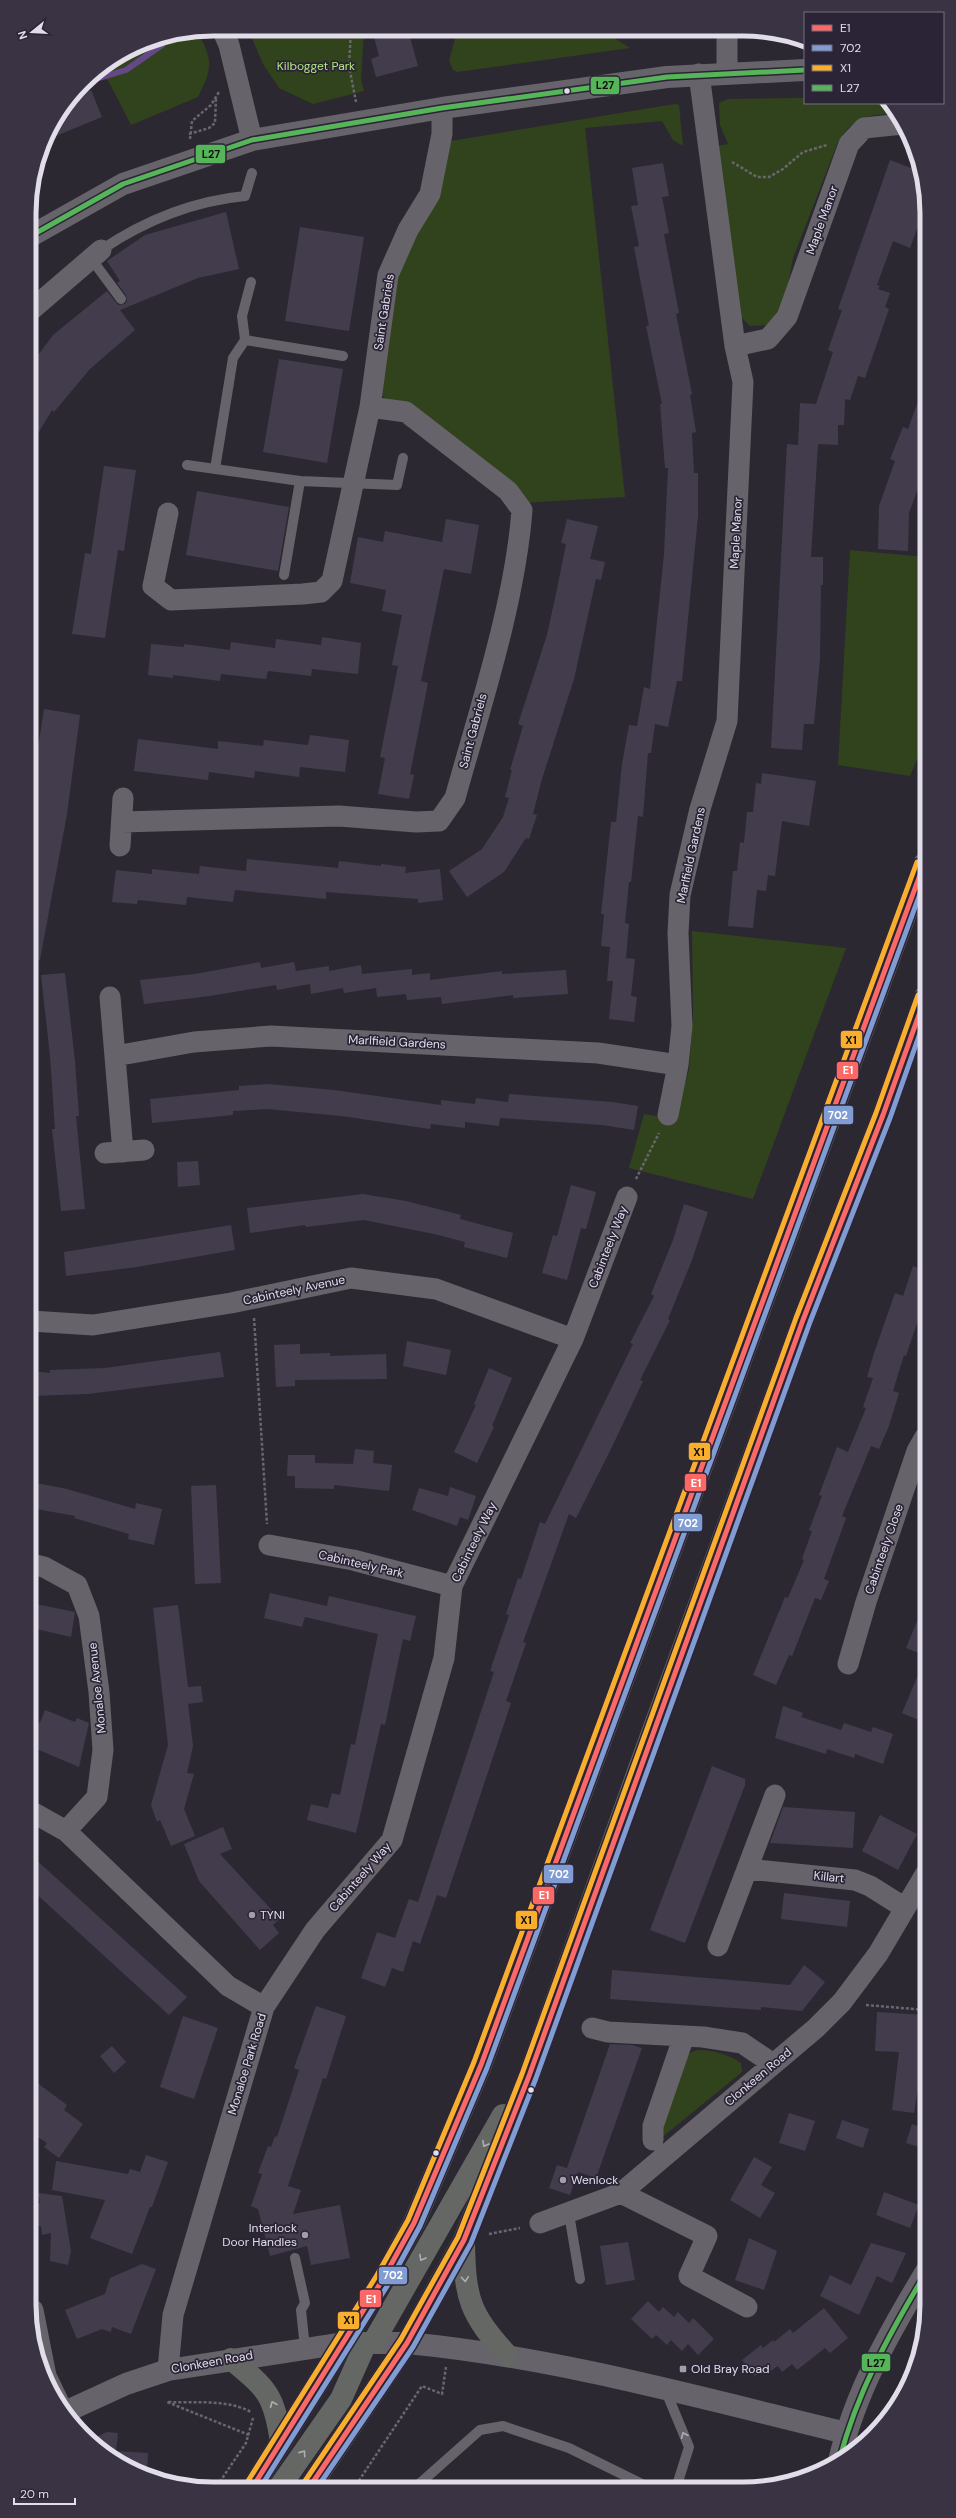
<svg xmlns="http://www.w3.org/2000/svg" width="956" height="2518" font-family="'DM Sans',sans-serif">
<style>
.green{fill:#31431c}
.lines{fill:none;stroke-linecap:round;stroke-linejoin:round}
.stream{stroke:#644888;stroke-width:6}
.building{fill:#433c4d}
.path{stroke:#69666e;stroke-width:2.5;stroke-dasharray:3 2;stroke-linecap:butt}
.service{stroke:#66636a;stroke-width:10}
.minor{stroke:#66636a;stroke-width:21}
.tertiary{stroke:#66636a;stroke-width:22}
.secondary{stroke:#66636a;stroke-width:22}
.trunk{stroke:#646763;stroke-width:22}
.bus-1-casing{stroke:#2b2436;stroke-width:8}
.bus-2-casing{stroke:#2b2436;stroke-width:8}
.bus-3-casing{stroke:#2b2436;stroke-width:8}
.bus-4-casing{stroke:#2b2436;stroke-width:8}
.bus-1{stroke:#fc6865;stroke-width:5}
.bus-2{stroke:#819cd2;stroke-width:5}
.bus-3{stroke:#f9af2d;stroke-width:5}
.bus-4{stroke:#56b559;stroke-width:5}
.oneway{stroke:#afaeb3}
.oneway2{stroke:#b0acb6}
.bus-dot{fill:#e1dde9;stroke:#2b2436;stroke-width:1.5}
.poi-dot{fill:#a29ea9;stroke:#2b2436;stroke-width:1.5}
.labels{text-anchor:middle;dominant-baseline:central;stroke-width:3.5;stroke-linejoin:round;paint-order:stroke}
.park-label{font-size:12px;fill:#b2e57f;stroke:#2b2436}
.street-label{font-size:12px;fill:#e1dde9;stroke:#2b2436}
.poi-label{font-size:12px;fill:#e1dde9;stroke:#2b2436;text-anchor:start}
.rim{fill:none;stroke:#e1dde9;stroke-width:5}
.line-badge{stroke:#2b2436;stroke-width:1.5}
.badge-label{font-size:11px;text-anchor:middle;font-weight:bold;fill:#fff}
.pale-badge-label{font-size:11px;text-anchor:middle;font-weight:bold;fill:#111}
</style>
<rect width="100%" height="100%" fill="#2c2832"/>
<!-- green -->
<path class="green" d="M248 29 364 30 361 80 364 91 313 104 279 88 263 64Z
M457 31H603L630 48 457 72 453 70 449 61Z
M197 32C214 60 212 69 198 97L131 125 109 82 99 70 143 43Z
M796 98H805V103H888L896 114C867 114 853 117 838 142L793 258 783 312 766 325 750 326 740 316 717 146 728 144 720 125 719 103 728 99Z
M675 104 679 105 683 146 673 140 662 121 585 128 625 497 520 503 381 395 379 370 402 259 442 173 451 141Z
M850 550 924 557V743L910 776 838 765Z
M692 931 846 948 753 1199 629 1168 644 1114 673 1119 689 1070 693 1014Z
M697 2050C714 2050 727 2054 741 2063L742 2072 660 2139 683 2056Z"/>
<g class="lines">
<!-- stream -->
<path class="stream" d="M86 82 126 70 162 45 166 38"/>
</g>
<!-- building -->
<path class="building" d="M372 30H408L418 66 376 77 371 59 379 56Z
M91 90 102 117 46 140 48 131 74 97Z
M890 160 919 171 914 184 923 188V213L910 248 893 241 877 285 880 286 878 289 890 293 885 307 889 309 865 378 858 376 850 400 845 399 844 425H838V445L818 444 811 557H823V585H821L820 659 814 724H804L802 750 771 748 787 444 798 445 800 403 816 404 833 352 828 350 842 310 838 309Z
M663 163 669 196 662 197 669 233 664 234 679 313 676 314 692 394 690 395 696 432 692 433 694 473H698V516L682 681H677L668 727 655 724 651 753H648L643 817 638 816 631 882H629L625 923 629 924 626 958 635 959 631 996 637 997 634 1022 609 1019 613 981H607L610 947 601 946 604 914H601L611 822H616L622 764 629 725 637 726 644 687 650 689 664 554 668 468H665L660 404H662L646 326H649L634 247 639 246 631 206 638 205 632 168Z
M226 212 239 269 198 278 120 310 135 330 90 369 54 412 52 410 30 447V366L53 335 107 291 118 305 125 304 127 301 126 295 117 283 120 281 107 261 145 235Z
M300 227 364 237 349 331 285 321Z
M279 359 343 369 327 463 263 452Z
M922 390 924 472 909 513 908 551 878 549 879 506 895 461 890 459 903 427 908 429Z
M104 466 136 470 124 551 118 550 105 638 72 634 85 553 91 554Z
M197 491 289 507 278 571 186 555Z
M446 519 479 525 471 574 444 569 421 681 428 683 410 774 414 775 409 799 378 794 385 758 380 757 398 666 392 665 402 615 382 611 386 590 350 583 358 537 383 542 385 531 442 542Z
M567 519 598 526 590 559 605 562 601 580 596 579 574 679 542 779 533 814 537 815 529 839 526 838 504 872 467 897 449 871 482 849 503 817 509 798 505 797 512 770H510L523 726 518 724 547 635 557 589 566 544 561 543Z
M322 637 361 643 358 674 312 669 311 676 268 671 266 679 221 674 220 681 173 675V678L148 675 151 644 184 647V644L230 650 231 642 275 648 276 639 321 645Z
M44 709 80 715 67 814 40 960 31 959 30 811H32L37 781 33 780Z
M310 735 349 740 345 772 300 767 299 777 255 771 254 778 209 772 208 780 134 771 138 739 218 749V741L263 746 264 740 308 745Z
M762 773 816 781 809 826 782 821 775 876 768 875 766 891 757 890 753 928 728 926 733 871H737L740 842 744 843 747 812H753L756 783 761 784Z
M247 859 338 868 339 861 381 866V864L406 867 405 873 440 869 443 900 418 903V899L326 892V899L235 890 233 902 187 897 186 905 138 900 137 904 112 902 116 870 152 874V869L199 874 200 866 246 871Z
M260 962 261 968 294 962 296 971 329 966V971L361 965 362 974 412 969V975L430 973V980L502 971V974L566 970 568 994 513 998V995L442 1004 441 997 407 1000 406 994 377 997 376 988 344 993 343 988 311 994 310 984 277 990 276 985 210 996 144 1004 140 980 195 974Z
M65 973 75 1061 79 1116H76L85 1209 61 1211 52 1129H55L50 1056 41 975Z
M268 1084 334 1090 441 1105V1100L475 1104 476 1098 508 1102 509 1094 612 1102 638 1106 634 1130 602 1125 500 1118 499 1126 465 1122V1128L431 1124 430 1129 341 1116 267 1109 233 1111V1115L152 1123 150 1099 239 1090V1086Z
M198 1161 200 1185 178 1187 177 1162Z
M571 1185 596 1192 586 1229 581 1228 567 1280 542 1273 553 1235 557 1236Z
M363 1194 406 1201 461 1215 460 1219 513 1233 507 1258 464 1247 465 1242 434 1234 364 1220 306 1227 305 1225 250 1233 247 1208Z
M684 1204 708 1212 692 1260 668 1319 670 1320 640 1380 643 1381 611 1449 576 1518 569 1514 523 1642 526 1643 506 1701 511 1703 446 1898 437 1895 420 1944 413 1941 403 1972 392 1968 385 1987 361 1978 377 1932 395 1938 409 1899 418 1902 494 1672 490 1671 509 1615 506 1614 518 1578 521 1579 540 1522 545 1524 633 1344 630 1343 654 1296 651 1294 673 1240Z
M231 1225 235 1250 137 1267 66 1276 64 1252Z
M913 1266 925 1271V1300L906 1356 904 1355 893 1391 899 1393 889 1426 879 1449 871 1446 842 1516 846 1518 824 1579 829 1581 821 1600 815 1598 792 1656 789 1655 776 1685 753 1675 785 1597 788 1598 804 1560 802 1559 812 1531 809 1530 822 1496 819 1495 837 1447 848 1452 866 1408 863 1407 873 1378 867 1377 874 1353 895 1293 903 1296Z
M407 1341 451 1350 446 1375 403 1366Z
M300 1344V1354L330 1353V1356L386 1354 387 1379 295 1380V1386L276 1387 274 1345Z
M220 1352 224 1377 88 1394 31 1396V1371L50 1373V1370L105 1368Z
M489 1368 512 1378 492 1426 494 1427 477 1463 454 1452 476 1405 474 1404Z
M355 1449 374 1451 373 1463 392 1465 389 1491 334 1485V1489L295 1488V1476H287L288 1455H315V1463L353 1464Z
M31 1482 67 1489 135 1509 136 1503 162 1509 154 1545 128 1539 129 1534 74 1518 75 1516 31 1508Z
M216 1485 221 1583 195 1584 191 1486Z
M450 1487 476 1496 468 1520 460 1517 457 1526 412 1510 419 1488 448 1496Z
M270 1593 327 1606 329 1596 416 1616 410 1641 403 1639 385 1725 381 1724 356 1833 307 1820 311 1804 328 1808 332 1793 340 1795 351 1744 355 1745 378 1634 305 1617 302 1627 264 1618Z
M925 1602H926V1656L906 1648Z
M31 1603 75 1612 71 1637 32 1628Z
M178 1605 188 1687 201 1686 203 1702 188 1704 193 1746 187 1773 194 1774 184 1809 195 1836 171 1846 160 1820 157 1822 151 1805 168 1745 153 1608Z
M926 1656V1723L902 1713Z
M783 1706 803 1713 801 1717 841 1730 844 1723 871 1732 873 1727 893 1734 883 1764 855 1754 854 1758 827 1749 826 1754 775 1738Z
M45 1710 75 1722 77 1718 89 1723 79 1767 32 1747V1720L40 1723Z
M712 1766 745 1779V1785L685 1943 650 1930Z
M783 1807 855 1812 853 1848 770 1843Z
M880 1815 917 1834 898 1870 862 1851Z
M223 1827 232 1849 220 1854 280 1919 273 1925 279 1933 260 1950 199 1881 184 1844Z
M32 1856 187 1997 169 2015 32 1890Z
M784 1893 850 1901 847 1927 781 1919Z
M804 1965 825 1982 802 2011 761 2007V2010L610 1999 612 1970 790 1985Z
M316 2006 346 2016 326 2079 323 2078 288 2186 301 2190 293 2214 340 2205 350 2258 311 2265 307 2246 270 2256 258 2209 251 2206 262 2174 258 2173 268 2146 271 2147 275 2136 277 2137 299 2070 294 2068Z
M877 2012 926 2015V2054L924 2053 914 2113 892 2110 899 2052 875 2051Z
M183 2016 218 2028 194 2099 160 2087Z
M610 2044 632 2045 642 2048 596 2178 578 2172 570 2195 549 2188 557 2165 573 2170 567 2168Z
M112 2046 126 2062 114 2073 100 2056Z
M32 2079 67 2105 64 2110 83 2124 59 2158 44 2147 47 2143 32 2133Z
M789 2113 815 2121 805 2151 779 2143Z
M842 2120 869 2129 863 2148 836 2138Z
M912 2124 926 2129V2149L906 2143Z
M146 2155 168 2162 152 2207H150L132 2254 90 2238 105 2200 52 2190 56 2161 128 2174 130 2169 140 2172Z
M754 2157 772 2167 761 2185 775 2193 760 2218 730 2200Z
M884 2192 919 2205 910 2228 876 2215Z
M38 2193 62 2196 71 2251 68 2265 50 2261 51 2233 42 2235 41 2226H37L34 2204 40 2203Z
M749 2238 777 2251 764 2290 735 2280Z
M628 2242 635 2280 606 2285 600 2246Z
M871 2243 906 2253 892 2283 877 2276 859 2315 820 2296 830 2275 851 2285Z
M142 2264 156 2269 131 2334 112 2327 111 2332 102 2329 77 2339 65 2310 105 2294 110 2278Z
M648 2301 659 2312 663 2307 674 2317 678 2312 689 2323 693 2318 714 2339 698 2355 688 2344 682 2351 671 2340 667 2345 656 2335 652 2339 631 2319Z
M824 2308 848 2338 830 2353 825 2348 797 2370 792 2364 782 2372 778 2366 768 2373 764 2368 755 2376 742 2360 761 2345 763 2348 773 2340 774 2342 790 2329 793 2333Z
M107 2432 118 2433 116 2451 148 2453 147 2475 131 2470 90 2440Z"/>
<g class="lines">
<!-- path -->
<path class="path" d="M351 30 349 66 356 102
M189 134 209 128 215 123 216 98
M190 139 192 121 211 105 219 92
M732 162 757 177H769L783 169 803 152 827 145
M636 1179 659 1133
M254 1318 267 1524
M866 2005 926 2010
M489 2234 520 2228
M249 2435 167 2402C193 2403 228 2399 251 2412
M356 2485 422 2386 442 2394 446 2367
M217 2486 246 2443 253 2418"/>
<!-- service -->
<path class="service" d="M101 250C144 221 193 201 245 196L252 173
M90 257 121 299
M245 340 343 356
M187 465 300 481 397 485 403 458
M215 469 233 358 245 340 242 316 251 282
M284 575 300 481
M569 2214 580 2279
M295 2258 305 2303 301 2310 305 2348
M665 2389 689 2447 677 2485
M418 2485 480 2430 503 2426 569 2448 644 2485"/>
<!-- minor -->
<path class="minor" d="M222 29 229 45 252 140
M727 73V32
M30 311 101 250
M735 346 768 339 787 317 849 144 864 128 903 124
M168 513 153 586 171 600 303 594 321 592 332 581 370 407 388 275 408 230 430 194 442 134V108
M122 822 339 816 416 822 439 821 455 798C480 708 515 603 522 510L508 491 406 412 370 407
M120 846 123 798
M110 997 123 1152
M115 1056 194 1042 271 1036 598 1053 678 1065
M668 1115 678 1065 682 1026 678 933 680 895 700 809 727 721 743 382 735 346 699 74
M105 1153 144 1150
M31 1321 93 1325 231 1303 351 1278 436 1289 573 1339
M269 1545 353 1560 452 1586
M31 1564 44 1567 77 1585 89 1616 99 1692 103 1750 97 1797 66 1831
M848 1664 866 1602 917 1451 925 1437
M32 1812 66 1831 228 1986 264 2007
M747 1869 855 1880 870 1886 905 1908
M718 1946 775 1795
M592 2028 608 2032 703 2037 742 2043 773 2064
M653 2140V2126L684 2036
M621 2193 707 2236 689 2276 747 2307
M540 2223 621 2193 816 2028 842 2002 878 1954 926 1873
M33 2310 46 2376 60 2405
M168 2370 173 2315 264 2007 315 1930 392 1840 444 1658 452 1586 573 1339 627 1197"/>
<!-- tertiary -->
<path class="tertiary" d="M29 237 123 184 252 140 442 108 667 77 805 70
M407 2343C555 2357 701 2398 846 2433
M839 2461C855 2392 890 2331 927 2270"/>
<!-- secondary -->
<path class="secondary" d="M65 2412 126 2384 168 2370 344 2343H407"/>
<!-- trunk -->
<path class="trunk" d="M464 2242C465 2299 469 2313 508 2356
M373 2343 503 2115
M231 2359C267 2389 274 2394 281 2442
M254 2485 383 2279 414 2223 481 2065 924 864
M281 2485 341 2399 366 2343
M311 2485 407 2343 464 2240 529 2076 640 1766 803 1320 883 1115 925 997"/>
<defs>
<path id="bus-1" d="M254 2485 383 2279 414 2223 481 2065 924 864
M311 2485 407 2343 464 2240 529 2076 803 1320 883 1115 925 998"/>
<path id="bus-2" d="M262 2485 389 2283 420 2226 487 2068 924 883
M319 2485 413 2347 471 2243 536 2078 810 1322 890 1118 925 1019"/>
<path id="bus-3" d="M248 2481 377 2275 408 2220 474 2062 917 862
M305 2481 401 2339 458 2237 522 2074 796 1318 876 1113 918 995"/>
<path id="bus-4" d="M29 237 123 184 252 140 442 108 667 77 805 70
M839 2461C857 2392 890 2332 927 2271"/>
</defs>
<!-- bus-1 casing -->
<use href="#bus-1" class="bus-1-casing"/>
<!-- bus-2 casing -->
<use href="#bus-2" class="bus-2-casing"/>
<!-- bus-3 casing -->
<use href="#bus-3" class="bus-3-casing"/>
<!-- bus-4 casing -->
<use href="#bus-4" class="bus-4-casing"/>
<!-- bus-1 -->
<use href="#bus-1" class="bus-1"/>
<!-- bus-2 -->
<use href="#bus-2" class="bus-2"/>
<!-- bus-3 -->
<use href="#bus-3" class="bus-3"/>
<!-- bus-4 -->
<use href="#bus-4" class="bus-4"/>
</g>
<!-- one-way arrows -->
<defs><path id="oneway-chevron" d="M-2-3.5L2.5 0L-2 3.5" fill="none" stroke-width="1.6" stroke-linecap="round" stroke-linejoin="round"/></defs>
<g class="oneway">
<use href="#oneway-chevron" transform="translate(485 2144) rotate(119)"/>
<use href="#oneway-chevron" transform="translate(422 2258) rotate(119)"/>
<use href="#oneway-chevron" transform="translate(465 2279) rotate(86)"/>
<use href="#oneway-chevron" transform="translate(273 2404) rotate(-113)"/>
<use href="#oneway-chevron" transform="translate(303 2453) rotate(-55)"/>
</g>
<use class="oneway2" href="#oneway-chevron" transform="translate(684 2435) rotate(-113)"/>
<!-- markers -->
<g class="bus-dot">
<circle cx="567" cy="91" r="3.5"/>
<circle cx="531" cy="2090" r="3.5"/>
<circle cx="436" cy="2153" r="3.5"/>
</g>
<g class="poi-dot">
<circle cx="252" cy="1915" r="4"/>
<circle cx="563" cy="2180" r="4"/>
<circle cx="305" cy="2235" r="4"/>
<rect x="679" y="2365" width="8" height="8" rx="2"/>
</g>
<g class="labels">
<!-- park labels -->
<g class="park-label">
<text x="316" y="66">Kilbogget Park</text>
</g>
<!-- street labels -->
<g class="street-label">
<text transform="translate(822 220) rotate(-70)">Maple Manor</text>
<text transform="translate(384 312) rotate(-81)">Saint Gabriels</text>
<text transform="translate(736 533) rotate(-87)">Maple Manor</text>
<text transform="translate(473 731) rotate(-75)">Saint Gabriels</text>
<text transform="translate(691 855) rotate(-78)">Marlfield Gardens</text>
<text transform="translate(397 1042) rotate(3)">Marlfield Gardens</text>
<text transform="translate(608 1247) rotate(-69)">Cabinteely Way</text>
<text transform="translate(294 1290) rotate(-12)">Cabinteely Avenue</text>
<text transform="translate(474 1542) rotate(-64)">Cabinteely Way</text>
<text transform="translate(884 1549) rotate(-71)">Cabinteely Close</text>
<text transform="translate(361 1564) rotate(13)">Cabinteely Park</text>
<text transform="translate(97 1688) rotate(-96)">Monaloe Avenue</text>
<text transform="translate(360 1877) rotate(-49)">Cabinteely Way</text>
<text transform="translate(829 1877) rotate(6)">Killart</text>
<text transform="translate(247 2064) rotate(-73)">Monaloe Park Road</text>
<text transform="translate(758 2077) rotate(-40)">Clonkeen Road</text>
<text transform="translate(212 2362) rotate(-10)">Clonkeen Road</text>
</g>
<!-- poi labels -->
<g class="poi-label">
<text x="260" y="1915">TYNI</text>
<text x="571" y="2180">Wenlock</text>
<text x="297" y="2228" text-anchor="end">Interlock<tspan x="297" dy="14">Door Handles</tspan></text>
<text x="691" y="2369">Old Bray Road</text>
</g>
</g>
<!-- crop -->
<path d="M0 0H956V2518H0ZM213 36H743A177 177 0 0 1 920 213V2305A177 177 0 0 1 743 2482H213A177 177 0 0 1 36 2305V213A177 177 0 0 1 213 36Z" fill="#3a3344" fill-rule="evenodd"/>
<path class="rim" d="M213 36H743A177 177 0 0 1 920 213V2305A177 177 0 0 1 743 2482H213A177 177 0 0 1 36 2305V213A177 177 0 0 1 213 36Z"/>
<g class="line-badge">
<rect x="590" y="76" width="30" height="19" rx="4" fill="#56b559"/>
<rect x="195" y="144" width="31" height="20" rx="4" fill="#56b559"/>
<rect x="840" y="1030" width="23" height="19" rx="4" fill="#f9af2d"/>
<rect x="836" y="1061" width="23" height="19" rx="4" fill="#fc6865"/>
<rect x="823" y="1105" width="31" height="20" rx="4" fill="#819cd2"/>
<rect x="688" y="1442" width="23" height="19" rx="4" fill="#f9af2d"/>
<rect x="684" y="1473" width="23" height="19" rx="4" fill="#fc6865"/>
<rect x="673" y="1513" width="30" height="19" rx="4" fill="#819cd2"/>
<rect x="543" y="1864" width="31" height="20" rx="4" fill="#819cd2"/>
<rect x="532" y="1886" width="23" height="19" rx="4" fill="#fc6865"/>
<rect x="515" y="1910" width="23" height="20" rx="4" fill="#f9af2d"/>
<rect x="378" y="2266" width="30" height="19" rx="4" fill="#819cd2"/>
<rect x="359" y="2289" width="23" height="19" rx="4" fill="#fc6865"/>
<rect x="337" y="2311" width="23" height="19" rx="4" fill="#f9af2d"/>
<rect x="861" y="2353" width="30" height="19" rx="4" fill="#56b559"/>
</g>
<g class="badge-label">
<text x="848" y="1074">E1</text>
<text x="838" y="1119">702</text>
<text x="696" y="1487">E1</text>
<text x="688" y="1527">702</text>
<text x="559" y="1878">702</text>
<text x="544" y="1899">E1</text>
<text x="393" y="2279">702</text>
<text x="371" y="2303">E1</text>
</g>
<g class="pale-badge-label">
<text x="605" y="89">L27</text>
<text x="211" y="158">L27</text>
<text x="851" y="1044">X1</text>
<text x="699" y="1456">X1</text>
<text x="526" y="1924">X1</text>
<text x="349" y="2324">X1</text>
<text x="876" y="2367">L27</text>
</g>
<!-- legend -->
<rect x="804" y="12" width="140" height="92" fill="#2b2436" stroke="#746e7e"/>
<rect x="812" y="25" width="20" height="6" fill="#fc6865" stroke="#746e7e"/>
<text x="840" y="32" font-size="12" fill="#e1dde9">E1</text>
<rect x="812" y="45" width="20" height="6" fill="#819cd2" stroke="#746e7e"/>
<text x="840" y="52" font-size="12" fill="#e1dde9">702</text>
<rect x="812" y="65" width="20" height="6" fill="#f9af2d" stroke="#746e7e"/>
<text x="840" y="72" font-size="12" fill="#e1dde9">X1</text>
<rect x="812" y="85" width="20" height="6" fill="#56b559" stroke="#746e7e"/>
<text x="840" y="92" font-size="12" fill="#e1dde9">L27</text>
<!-- north arrow -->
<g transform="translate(32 32) rotate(252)" stroke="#2b2436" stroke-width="3" paint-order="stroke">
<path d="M0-3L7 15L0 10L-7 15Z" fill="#e1dde9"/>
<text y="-6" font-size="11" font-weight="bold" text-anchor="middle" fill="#e1dde9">N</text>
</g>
<!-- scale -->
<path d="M14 2498v6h61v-6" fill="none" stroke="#e1dde9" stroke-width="2"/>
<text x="20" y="2498" font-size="12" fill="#e1dde9" stroke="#2b2436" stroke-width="3" paint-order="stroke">20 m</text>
</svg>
